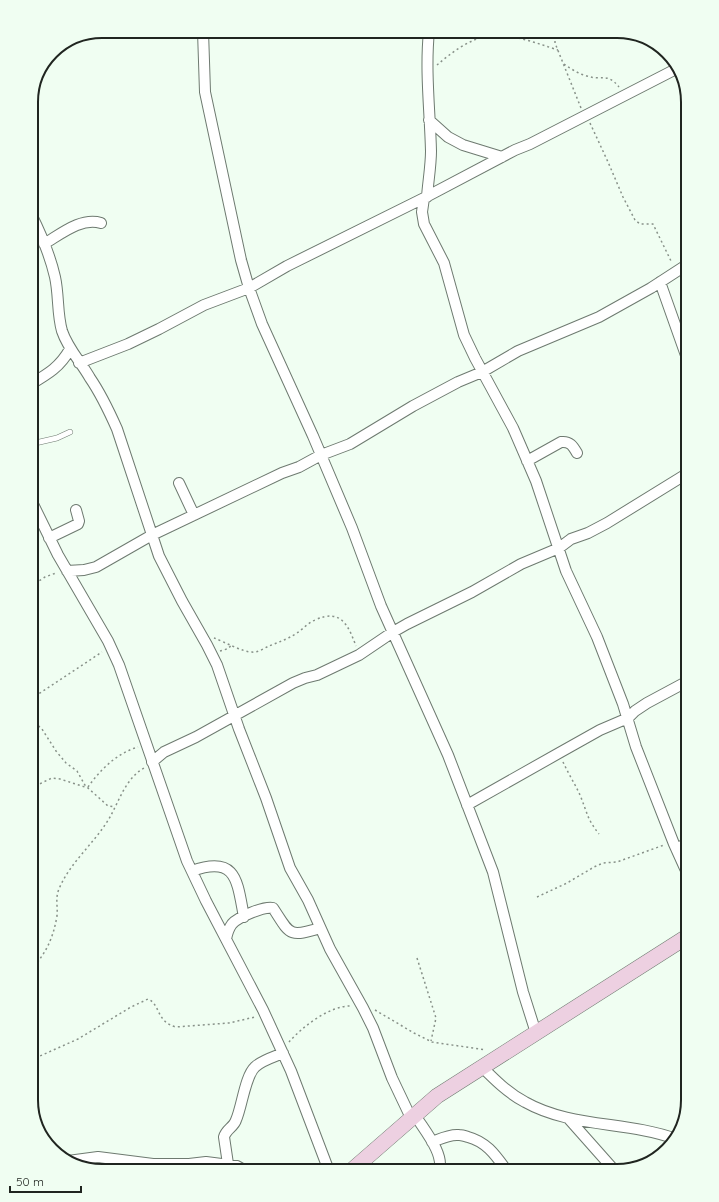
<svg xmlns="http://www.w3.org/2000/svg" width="719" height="1202" font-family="Quicksand,sans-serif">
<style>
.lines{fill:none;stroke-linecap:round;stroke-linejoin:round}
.lane-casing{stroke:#6e7a70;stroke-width:6}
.street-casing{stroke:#6e7a70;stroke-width:12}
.secondary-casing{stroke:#6e7a70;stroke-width:16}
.path{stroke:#889189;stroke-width:1.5;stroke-dasharray:2 3;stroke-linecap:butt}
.lane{stroke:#fff;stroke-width:5}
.street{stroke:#fff;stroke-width:10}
.secondary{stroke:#edd0e1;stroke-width:15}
.rim{fill:none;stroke:#202520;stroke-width:2}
</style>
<rect width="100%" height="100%" fill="#f0fef2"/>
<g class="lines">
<defs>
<path id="lane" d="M31 444 57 438 70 432"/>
<path id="street" d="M203 31 205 92 241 260 249 288 262 324 313 436 352 528 381 606 448 755 493 872 523 992 536 1033
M429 120 448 137 463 145 502 157
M427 197C428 182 431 166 431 151 430 111 425 71 429 31
M424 198 422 212 424 224 444 263 464 335 475 358 513 428 536 481 566 571 597 637 623 704 636 747 674 844 688 875
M31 214C41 234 50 255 55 277 59 295 57 314 62 331 68 349 81 362 90 378 101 394 109 411 117 429L159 556 182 601 207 645 217 665 239 729 266 798 290 868 308 900 330 949 363 1008 373 1028 392 1078 411 1118
M44 244C61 234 81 217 101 223
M660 282 688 361
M79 363 128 344 159 329 204 305 249 288 287 266 424 198 515 150 530 144 678 68
M31 384C48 374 60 367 70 349
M527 461 561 442C570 441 573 446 577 453
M179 483 194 515
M31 500 58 555 108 641 119 665 187 861 206 901 263 1010 291 1071 329 1171
M49 538 78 524 79 521 76 510
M67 571 84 570 96 567 152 535 282 473 299 467 321 455 350 444 413 406 458 382 482 372 518 351 599 317 651 288 688 264
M152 762 164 752 196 737 293 683 305 678 317 675 359 655 393 632 407 624 472 592 521 564 559 548 571 539 588 533 607 523 688 473
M467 805 559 753 600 730 628 718 635 711 647 703 688 681
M676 848 688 844
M192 871C237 855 237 881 244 917
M226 939C227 934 229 928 232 924 238 917 264 906 273 908 290 934 288 938 320 928
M482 1067C495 1080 508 1093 525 1102 571 1128 627 1121 676 1139
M415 1115C424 1130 445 1154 439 1171
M568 1118 615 1171
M432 1142C440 1139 449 1134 459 1135 462 1135 465 1136 468 1137 487 1142 496 1156 507 1171
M68 1161 98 1157 153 1164H189L206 1162 237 1166 246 1171
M228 1164 224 1137C226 1129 234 1127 236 1120 242 1107 245 1076 255 1067 262 1060 274 1057 283 1053"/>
<path id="secondary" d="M351 1171 437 1096 688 936"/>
</defs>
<!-- lane casing -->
<use href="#lane" class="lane-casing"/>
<!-- street casing -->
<use href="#street" class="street-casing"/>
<!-- secondary casing -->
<use href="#secondary" class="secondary-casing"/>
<!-- path -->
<path class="path" d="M556 31 555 37V43L581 108
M564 64C571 69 579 74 587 76 602 81 607 72 619 87
M437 65C451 53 469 39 488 36 508 32 539 44 558 50
M590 123 608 162 623 197 635 220 640 224H653L672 263
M31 586 45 577 56 573
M214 638C225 642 242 652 252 652 258 653 264 648 269 646 279 642 288 639 297 633 303 629 308 623 315 620 341 608 348 625 356 646
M220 651 227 649 232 645
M31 699 102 652
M31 719 42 729 56 751 66 763 77 771 86 787
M563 762C568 773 575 784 580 795 587 812 587 819 599 834
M88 787C100 770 117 753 138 747
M31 788 52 778 60 779 88 788 108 806 115 807
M537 897 567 883 594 867 603 863 617 862 664 845
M417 958 436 1018 431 1041
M31 970C46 953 53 939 57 916 58 907 55 898 59 889 70 862 95 843 110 817 119 801 126 778 144 768
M375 1010 414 1033 432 1042 486 1050
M289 1042C302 1027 329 1006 350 1006
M31 1060 78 1039 131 1007 148 999C161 1005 156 1022 176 1027L229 1023 255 1017
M35 1118 50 1144"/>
<!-- lane -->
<use href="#lane" class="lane"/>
<!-- street -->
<use href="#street" class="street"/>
<!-- secondary -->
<use href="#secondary" class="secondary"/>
</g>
<!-- crop -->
<path d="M0 0H719V1202H0ZM102 38H617A64 64 0 0 1 681 102V1100A64 64 0 0 1 617 1164H102A64 64 0 0 1 38 1100V102A64 64 0 0 1 102 38Z" fill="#f0fef2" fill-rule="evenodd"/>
<path class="rim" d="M102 38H617A64 64 0 0 1 681 102V1100A64 64 0 0 1 617 1164H102A64 64 0 0 1 38 1100V102A64 64 0 0 1 102 38Z"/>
<!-- scale -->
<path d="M10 1186v6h71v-6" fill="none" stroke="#202520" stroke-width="2"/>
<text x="16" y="1186" font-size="12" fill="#202520" stroke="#f0fef2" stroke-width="3" paint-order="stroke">50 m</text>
</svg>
